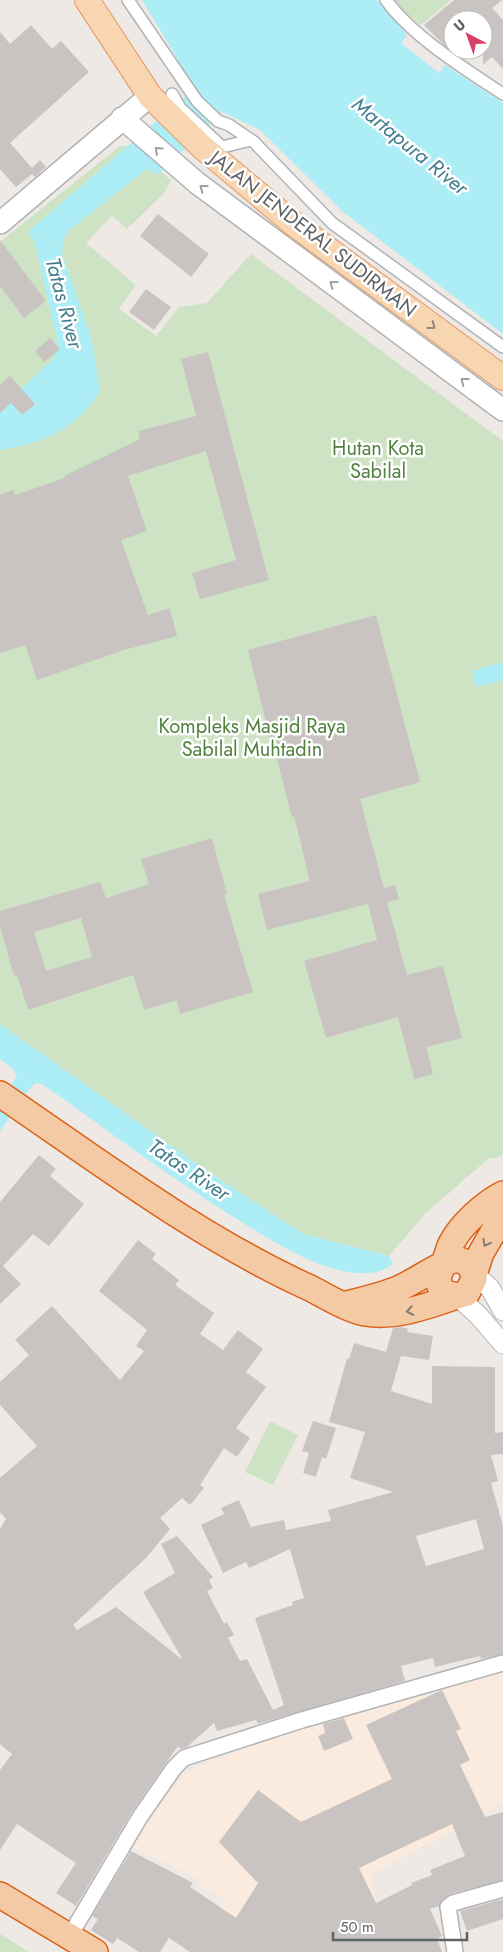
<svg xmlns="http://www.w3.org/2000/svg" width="503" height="1952" font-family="Jost,sans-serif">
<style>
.commercial{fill:#faebde}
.green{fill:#cee3c4}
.water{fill:#adedf6}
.building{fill:#c9c4c2;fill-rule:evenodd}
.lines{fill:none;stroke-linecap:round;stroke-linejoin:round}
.pedestrian-casing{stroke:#b0b4b6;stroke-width:14}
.minor-casing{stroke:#b0b4b6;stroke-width:18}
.tertiary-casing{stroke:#b0b4b6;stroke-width:21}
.secondary-casing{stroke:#afb4b6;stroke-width:24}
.primary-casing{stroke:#e39a69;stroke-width:26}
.trunk-casing{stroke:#dc6117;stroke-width:28}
.pedestrian{stroke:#fff;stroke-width:11}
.minor{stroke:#fff;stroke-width:15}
.tertiary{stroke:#fff;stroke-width:19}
.secondary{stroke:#fff;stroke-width:21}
.primary{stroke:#f7d6b1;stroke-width:24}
.trunk{stroke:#f4caa4;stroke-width:25}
.oneway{stroke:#9ea1a2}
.oneway2{stroke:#8b857b}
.oneway3{stroke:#837c74}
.labels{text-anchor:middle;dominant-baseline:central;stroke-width:5;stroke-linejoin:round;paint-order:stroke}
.street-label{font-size:20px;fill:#5d6264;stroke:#fff}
.park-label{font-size:20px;fill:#50823e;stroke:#fff}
.water-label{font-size:21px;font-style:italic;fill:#427e8e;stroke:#fff}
</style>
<rect width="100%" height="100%" fill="#eee9e5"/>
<!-- commercial -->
<path class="commercial" d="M503 1671V1803L369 1876 376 1898 404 1952H195L225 1900 198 1884V1878L133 1848 152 1814 185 1773 222 1757 310 1725Z"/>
<!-- green -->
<path class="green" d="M393 0H451L421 25 399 9Z
M120 146 136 147 171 181 164 193 127 229 112 216 86 243 136 285 119 309 156 336 179 307 207 303 251 254 503 441V1154L497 1158H489L425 1214 389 1256 303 1234 198 1165 0 1024V242Z
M270 1421 298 1435 273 1485 245 1472Z
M0 1934 29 1952H0Z"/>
<!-- water -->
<path class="water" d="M142 0H377L407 35 401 43 439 73 445 65 503 103V334L342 211 260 130 222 112 159 174 147 169 68 231 63 241 62 254 92 340 100 390C77 430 44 443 0 450V402L21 389 54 358 57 340 34 240 29 234 30 230 195 88Z
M503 662V680L476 687 472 671Z
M0 1024 198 1165 303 1234 389 1256 393 1264C382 1272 372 1274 358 1273 319 1271 280 1245 248 1226 176 1182 110 1132 42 1084L36 1083 32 1086 0 1131V1101L17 1076 13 1069 0 1059Z"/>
<!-- building -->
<path class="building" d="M454 0H502L492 8 503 20V69L492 57 483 65V20H453V41L446 47 424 25Z
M31 25 52 49 61 41 89 72 10 143 32 168 40 160 46 167 35 177 32 174 16 187 0 169V32L10 44Z
M158 214 209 254 191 277 140 236Z
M0 240 46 301 24 318 0 286Z
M146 289 171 307 154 330 129 312Z
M50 338 60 349 44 362 35 351Z
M208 352 269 580 200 599 192 573 236 560 206 451 128 476 147 531 121 540 148 615 170 608 177 636 124 650 37 680 25 645 0 653V495L13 490 15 495 65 478 64 476 140 439 138 431 196 416 181 359Z
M10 376 35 404 22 415 11 403 0 413V385Z
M376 615 420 782 360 799 384 888 395 885 399 899 387 902 407 975 443 966 462 1038 426 1047 433 1074 414 1079 398 1017 326 1038 304 961 377 940 368 904 267 930 258 894 310 881 294 816 292 817 272 740 264 733 267 725 248 650Z
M212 838 227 894 224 895 253 992 180 1014 177 1000 144 1010 133 975 28 1010 17 975 14 976 0 927V911L100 882 106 898 149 884 141 859ZM81 918 92 957 46 971 34 932Z
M39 1155 56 1169 50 1176 84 1204 49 1246 33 1234 3 1266 21 1284 0 1304V1202Z
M138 1240 156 1254 152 1259 179 1280 175 1285 214 1313 200 1334 223 1350 238 1330 263 1349 246 1372 266 1387 236 1428 250 1438 237 1457 224 1448 200 1485 204 1488 190 1505 182 1498 160 1518 170 1529 146 1558 73 1625 77 1630 116 1607 183 1660 143 1592 175 1573 161 1544 177 1536 213 1577 209 1580 213 1588 207 1591 224 1624 227 1622 234 1635 228 1638 240 1661 247 1659 273 1710 284 1705 255 1618 293 1605 292 1602 304 1598 290 1549 249 1568 246 1562 223 1573 201 1525 224 1514 221 1508 239 1500 251 1527 284 1520 286 1530 331 1521 328 1510 393 1492 350 1478 365 1432 329 1422 347 1358 349 1359 354 1343 386 1352 393 1328 401 1327 408 1329 407 1332 433 1336 429 1360 401 1356 391 1391 432 1404V1366L495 1367V1433L503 1432V1454L491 1455 498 1481 491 1483 503 1526V1654L481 1659 480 1656 435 1667 433 1658 401 1666 405 1681 258 1724 256 1720 217 1731 214 1723 187 1747 181 1749 178 1746 132 1812 76 1906 56 1893 76 1863 17 1824 0 1850V1770L12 1754 0 1744V1529L6 1519 0 1512V1478L37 1446 0 1405V1382L29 1355 15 1340 52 1306 120 1380 144 1351 136 1346 147 1330 99 1291ZM476 1519 484 1549 426 1566 416 1536Z
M313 1421 336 1428 326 1459 322 1457 316 1477 303 1473 309 1453 302 1451Z
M442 1690 461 1729 456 1731 470 1760 460 1765 485 1817 503 1812V1880L450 1894 442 1900 439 1906 430 1909 442 1936 437 1939 442 1952H190L169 1938 160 1952H139L117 1938 113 1944 91 1930 98 1919 92 1916 131 1851 193 1883 190 1887 236 1918 258 1883 219 1842 258 1790 301 1822 392 1779 366 1725ZM452 1824 465 1856 430 1870 432 1875 411 1883 412 1885 376 1903 359 1868Z
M344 1718 353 1739 324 1751 318 1736 325 1733 323 1724Z
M503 1899V1919L467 1931 460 1911Z"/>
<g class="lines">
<defs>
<path id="pedestrian" d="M128 0 197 101 218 121 229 125 254 142 332 223 503 347
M386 0C413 37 465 69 503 94
M172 94 180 108 222 147 251 140"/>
<path id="minor" d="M69 1937 140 1817 174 1768 184 1758 302 1720 503 1663
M455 1952 448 1907 453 1903 503 1889"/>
<path id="tertiary" d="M474 1274 490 1288 503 1311
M457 1296 478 1315 503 1344"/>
<path id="secondary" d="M122 118 197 183 503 410
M0 223 150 96"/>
<path id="primary" d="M87 0 150 96 201 146 294 224 503 378"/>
<path id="trunk" d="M0 1094C100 1162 200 1238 310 1288 328 1297 346 1309 365 1313 397 1318 427 1306 457 1296
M474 1274 481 1253 503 1215
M343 1305C362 1300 382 1296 400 1288 412 1283 445 1261 455 1260 467 1259 474 1269 474 1279L467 1293 457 1296 445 1293C435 1283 438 1276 443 1265 447 1258 448 1249 452 1242 461 1225 485 1203 503 1194
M0 1895 95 1952"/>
</defs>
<!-- pedestrian casing -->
<use href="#pedestrian" class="pedestrian-casing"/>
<!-- minor casing -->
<use href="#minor" class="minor-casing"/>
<!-- tertiary casing -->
<use href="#tertiary" class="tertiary-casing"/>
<!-- secondary casing -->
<use href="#secondary" class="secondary-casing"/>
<!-- primary casing -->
<use href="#primary" class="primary-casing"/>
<!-- trunk casing -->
<use href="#trunk" class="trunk-casing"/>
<!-- pedestrian -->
<use href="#pedestrian" class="pedestrian"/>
<!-- minor -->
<use href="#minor" class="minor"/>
<!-- tertiary -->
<use href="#tertiary" class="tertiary"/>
<!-- secondary -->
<use href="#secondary" class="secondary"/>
<!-- primary -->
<use href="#primary" class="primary"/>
<!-- trunk -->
<use href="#trunk" class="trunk"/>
</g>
<!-- one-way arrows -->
<defs><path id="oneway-chevron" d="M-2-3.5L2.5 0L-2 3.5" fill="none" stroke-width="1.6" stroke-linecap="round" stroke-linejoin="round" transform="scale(1.25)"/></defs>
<g class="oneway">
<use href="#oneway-chevron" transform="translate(158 150) rotate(-138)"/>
<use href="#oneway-chevron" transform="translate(203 188) rotate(-143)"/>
<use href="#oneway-chevron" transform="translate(333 284) rotate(-143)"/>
<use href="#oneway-chevron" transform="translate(464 381) rotate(-143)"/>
</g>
<use class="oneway2" href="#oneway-chevron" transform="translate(432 326) rotate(36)"/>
<g class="oneway3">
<use href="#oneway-chevron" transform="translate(486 1243) rotate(119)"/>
<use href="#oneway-chevron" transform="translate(410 1311) rotate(170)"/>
</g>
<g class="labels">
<!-- street labels -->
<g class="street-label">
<text transform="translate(313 234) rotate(38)">JALAN JENDERAL SUDIRMAN</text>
</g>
<!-- park labels -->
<g class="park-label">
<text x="378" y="448">Hutan Kota<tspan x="378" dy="23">Sabilal</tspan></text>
<text x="252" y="726">Kompleks Masjid Raya<tspan x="252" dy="23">Sabilal Muhtadin</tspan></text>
</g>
<!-- water labels -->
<g class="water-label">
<text transform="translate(410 146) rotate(39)">Martapura River</text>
<text transform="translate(64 303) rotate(75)">Tatas River</text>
<text transform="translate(189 1170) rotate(34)">Tatas River</text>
</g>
</g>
<!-- north arrow -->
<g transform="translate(468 35) rotate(319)"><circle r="24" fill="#ffffff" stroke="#bec0c1"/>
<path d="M0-4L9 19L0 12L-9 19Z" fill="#d84165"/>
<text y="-8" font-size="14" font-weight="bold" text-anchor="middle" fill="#5d6264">U</text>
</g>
<!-- scale -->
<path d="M333 1932v8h134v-8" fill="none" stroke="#5d6264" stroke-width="2.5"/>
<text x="340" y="1932" font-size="15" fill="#5d6264" stroke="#ffffff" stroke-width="4" paint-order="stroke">50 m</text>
</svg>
